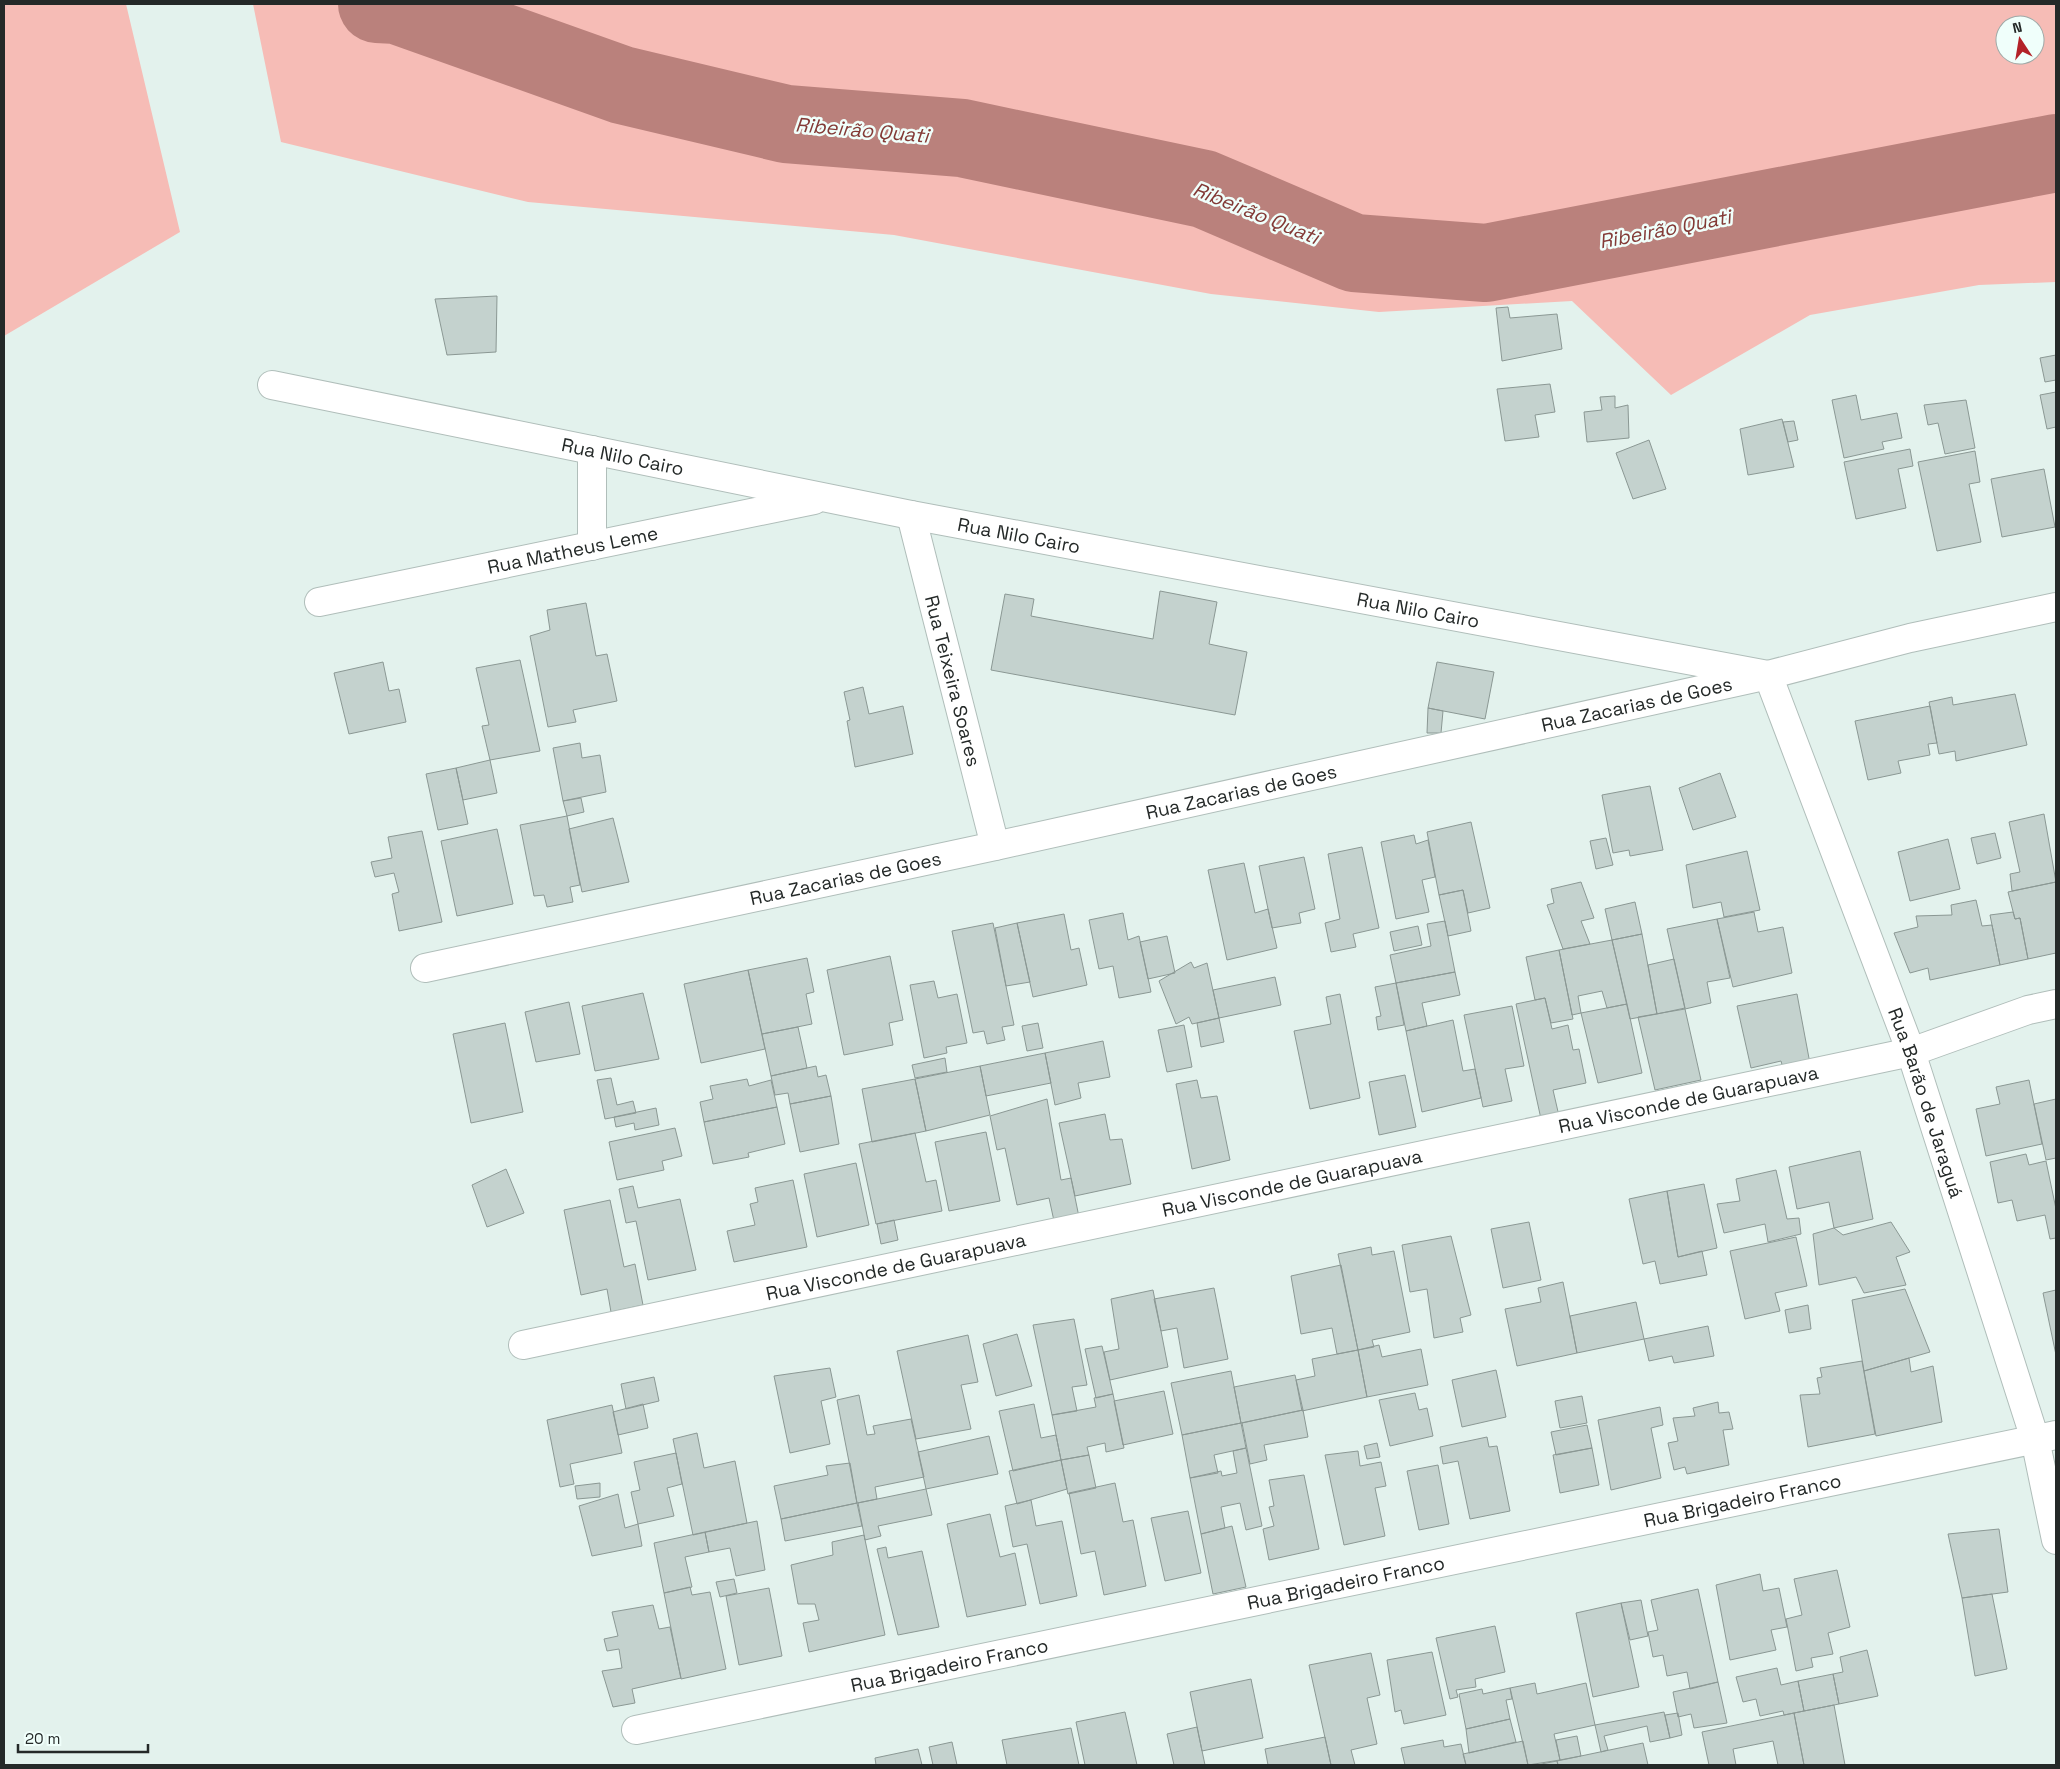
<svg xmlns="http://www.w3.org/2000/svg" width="2060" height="1769" font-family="'Space Grotesk',sans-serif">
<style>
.green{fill:#f6bcb6;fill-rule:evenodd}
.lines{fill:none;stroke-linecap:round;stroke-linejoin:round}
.river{stroke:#ba817c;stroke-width:78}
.building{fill:#c4d2ce;stroke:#8b9894}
.minor-casing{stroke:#b0beba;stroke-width:30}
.minor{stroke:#fff;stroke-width:28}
.labels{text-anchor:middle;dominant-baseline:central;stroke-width:5;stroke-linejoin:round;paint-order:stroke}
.street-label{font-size:19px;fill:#242928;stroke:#f0fffb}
.water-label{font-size:20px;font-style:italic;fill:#833a36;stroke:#f0fffb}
</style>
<rect width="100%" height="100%" fill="#e3f2ed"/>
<!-- green -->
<path class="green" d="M4 4H126L180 232 4 336Z
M253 4H2056V282L1979 285 1810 315 1671 395 1572 301 1379 312 1211 294 894 235 528 202 281 142ZM2005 25H2035V55H2005Z"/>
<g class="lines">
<!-- river -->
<path class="river" d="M377 4 397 5 622 85 786 124 962 138 1204 189 1354 253 1486 263 2056 153"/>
</g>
<!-- building -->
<path class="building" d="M497 296 496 352 447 355 435 299Z
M1508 307 1510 318 1557 314 1562 349 1502 361 1496 308Z
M2056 355V380L2045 382 2040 358Z
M1550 384 1555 412 1535 415 1539 437 1505 441 1497 389Z
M2056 392V427L2047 429 2040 395Z
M1856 395 1861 420 1897 413 1902 438 1882 442 1884 449 1844 458 1832 400Z
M1615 396V408L1628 405 1629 438 1587 442 1584 412 1602 410 1600 397Z
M1966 400 1975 448 1945 454 1938 423 1928 425 1924 405Z
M1782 419 1794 467 1748 475 1740 429Z
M1794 421 1798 440 1788 442 1783 422Z
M1649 440 1666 489 1633 499 1616 453Z
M1910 449 1913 466 1898 469 1906 508 1856 519 1844 462Z
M1975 451 1980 482 1969 484 1981 542 1937 551 1918 462Z
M2044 469 2055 527 2002 537 1991 479Z
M1160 591 1217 602 1209 644 1247 652 1235 715 991 670 1005 594 1034 599 1031 616 1153 639Z
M586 603 596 656 607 654 617 701 573 710 576 722 548 727 530 636 550 630 547 610Z
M520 660 540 751 490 760 482 726 489 725 476 668Z
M383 662 389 691 399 689 406 722 349 734 334 673Z
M1437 662 1494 672 1485 719 1428 708Z
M863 687 869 714 903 706 913 754 855 767 847 721 850 720 844 692Z
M2015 694 2027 745 1956 761 1955 751 1939 754 1929 702 1952 697 1953 705Z
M1930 706 1937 743 1928 744 1930 755 1898 761 1901 773 1868 780 1855 721Z
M1428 708 1443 711 1441 733H1427Z
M580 743 582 758 600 755 606 792 563 801 553 748Z
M490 760 497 793 463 800 456 768Z
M456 768 468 824 438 830 426 774Z
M1720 773 1736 817 1693 830 1679 788Z
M1650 786 1663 850 1630 856 1629 850 1613 853 1602 795Z
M581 798 584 812 567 816 563 801Z
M2044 814 2056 882 2012 891 2010 874 2020 872 2009 822Z
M567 816 580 885 570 887 573 902 547 907 544 895 534 896 520 825Z
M613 818 629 882 582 892 569 829Z
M1471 822 1490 908 1468 913 1463 890 1439 895 1427 832Z
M497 829 513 904 457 916 441 841Z
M422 831 442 922 399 931 392 894 399 892 394 873 375 877 371 862 392 858 388 837Z
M1995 833 2001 858 1977 864 1971 838Z
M1414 835 1416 844 1428 840 1435 877 1422 880 1429 912 1396 919 1381 842Z
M1606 838 1613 865 1596 869 1590 841Z
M1948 839 1960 889 1910 901 1898 852Z
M1362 847 1379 928 1353 934 1356 947 1331 952 1325 923 1340 919 1328 854Z
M1747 851 1760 910 1724 917 1721 902 1693 908 1686 865Z
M1304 857 1315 909 1299 913 1301 923 1272 928 1259 866Z
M1244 863 1255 913 1268 909 1277 948 1227 960 1208 870Z
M1581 882 1594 918 1581 921 1590 944 1563 949 1547 905 1554 903 1551 889Z
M2056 882V953L2028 959 2020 918 2015 919 2008 892Z
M1463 890 1471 931 1448 936 1439 895Z
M1976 900 1982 926 1992 925 2000 965 1930 980 1928 968 1910 973 1894 933 1918 927 1916 916 1952 915 1951 905Z
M1635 902 1642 934 1612 940 1605 909Z
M1754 912 1758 932 1783 927 1792 973 1733 987 1717 919Z
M2013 912 2015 919 2020 918 2028 959 2000 965 1990 915Z
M1123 913 1128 940 1139 936 1151 992 1119 998 1113 966 1099 969 1089 920Z
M1064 914 1071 950 1079 948 1087 985 1033 997 1017 923Z
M1717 919 1730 978 1707 982 1711 1003 1685 1009 1667 929Z
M1445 921 1455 972 1396 983 1390 955 1431 946 1427 924Z
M993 923 1014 1025 1002 1027 1005 1040 987 1044 984 1031 973 1033 952 931Z
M1017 923 1030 982 1006 986 995 928Z
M1418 926 1422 945 1394 951 1390 932Z
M1642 934 1657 1014 1630 1019 1612 940Z
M1167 936 1175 973 1148 979 1140 942Z
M1612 940 1627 1004 1607 1008 1602 991 1578 996 1581 1013 1572 1015 1559 950Z
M1559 950 1573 1019 1551 1023 1545 998 1535 1000 1526 957Z
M890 956 903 1020 889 1023 893 1045 844 1055 827 970Z
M807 958 814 992 806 994 812 1024 762 1034 748 970Z
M1674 959 1685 1008 1657 1014 1648 965Z
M1191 962 1194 968 1207 963 1219 1018 1192 1024 1189 1017 1176 1024 1159 981Z
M748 970 765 1049 701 1063 684 984Z
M1455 972 1460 995 1422 1003 1427 1026 1406 1031 1396 983Z
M1275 977 1281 1005 1219 1018 1213 990Z
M934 981 938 998 957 994 967 1043 946 1047 947 1053 924 1058 910 985Z
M1396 983 1404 1025 1378 1030 1376 1017 1381 1016 1375 987Z
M643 993 659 1059 595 1071 582 1006Z
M1340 994 1360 1098 1310 1109 1294 1031 1331 1024 1326 997Z
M1797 994 1811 1069 1785 1075 1781 1061 1751 1068 1737 1006Z
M1545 998 1552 1029 1568 1025 1573 1050 1579 1049 1586 1083 1553 1090 1559 1116 1541 1119 1516 1004Z
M569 1002 580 1054 536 1062 525 1012Z
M1627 1004 1642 1073 1598 1083 1581 1013Z
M1512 1006 1524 1066 1505 1069 1512 1101 1483 1107 1464 1015Z
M1685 1009 1701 1080 1655 1090 1638 1017Z
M1219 1018 1224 1042 1201 1047 1197 1023Z
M1453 1020 1463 1071 1475 1069 1481 1098 1422 1112 1406 1031Z
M505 1023 523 1112 471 1123 453 1034Z
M1038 1023 1043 1048 1027 1051 1022 1026Z
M1184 1025 1192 1067 1167 1072 1158 1030Z
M798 1027 807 1068 771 1076 762 1034Z
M1103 1041 1110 1077 1078 1083 1081 1098 1055 1105 1045 1053Z
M1045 1053 1051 1083 986 1096 980 1066Z
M945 1058 947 1072 915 1078 912 1065Z
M816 1066 818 1077 826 1075 831 1096 790 1104 788 1093 775 1095 771 1076Z
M980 1066 990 1115 926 1131 915 1079Z
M1405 1075 1416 1127 1379 1135 1369 1082Z
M611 1078 617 1105 633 1101 636 1113 605 1119 597 1080Z
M747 1079 749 1086 771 1080 777 1107 704 1122 700 1102 713 1099 710 1086Z
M915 1079 926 1131 872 1142 862 1089Z
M1197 1080 1201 1098 1217 1096 1230 1160 1192 1169 1176 1084Z
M2029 1080 2042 1144 1986 1156 1976 1109 2000 1104 1996 1087Z
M831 1096 839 1144 800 1152 790 1104Z
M1047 1099 1061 1180 1071 1178 1079 1217 1054 1221 1049 1198 1017 1205 1005 1148 997 1150 990 1116Z
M2056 1099V1158L2046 1160 2034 1104Z
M777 1107 785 1144 748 1153 749 1157 713 1164 704 1122Z
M656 1108 659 1125 635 1130 634 1123 616 1127 614 1117Z
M1105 1114 1110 1140 1122 1139 1131 1184 1075 1196 1059 1123Z
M675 1128 682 1156 662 1161 664 1170 617 1180 609 1142Z
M986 1132 1000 1201 949 1211 935 1142Z
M915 1133 926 1182 936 1180 942 1211 876 1224 859 1144Z
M1860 1151 1873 1219 1834 1228 1829 1202 1797 1209 1789 1167Z
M2026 1154 2029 1165 2046 1161 2056 1209V1238L2050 1239 2045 1215 2017 1221 2012 1200 1998 1203 1990 1162Z
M856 1163 869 1225 817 1237 804 1174Z
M506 1169 524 1213 487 1227 472 1185Z
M1776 1170 1787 1219 1799 1218 1801 1234 1768 1242 1765 1224 1724 1233 1717 1204 1740 1201 1736 1179Z
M793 1180 807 1247 734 1262 727 1231 755 1225 750 1204 758 1202 755 1188Z
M1704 1184 1717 1248 1678 1257 1667 1191Z
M633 1186 638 1208 680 1199 696 1270 648 1280 636 1221 626 1223 619 1189Z
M1667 1191 1678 1257 1702 1251 1707 1275 1660 1284 1655 1261 1643 1264 1629 1199Z
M610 1200 624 1267 635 1264 643 1305 611 1312 607 1289 581 1295 564 1210Z
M894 1220 898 1240 881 1244 877 1224Z
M1529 1222 1541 1280 1503 1288 1491 1229Z
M1891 1222 1910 1252 1896 1257 1906 1285 1864 1293 1856 1277 1819 1285 1813 1234 1834 1228 1843 1235Z
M1451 1236 1471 1315 1460 1318 1463 1332 1434 1338 1427 1289 1410 1292 1402 1245Z
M1796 1237 1807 1286 1775 1293 1780 1311 1745 1319 1730 1251Z
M1371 1247 1372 1255 1394 1251 1410 1332 1372 1340 1374 1347 1358 1350 1338 1254Z
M1341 1265 1358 1350 1337 1354 1332 1328 1301 1334 1291 1276Z
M1563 1282 1577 1353 1517 1366 1505 1309 1541 1302 1538 1288Z
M1214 1288 1228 1359 1184 1368 1177 1328 1161 1331 1154 1299Z
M1905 1289 1930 1352 1864 1371 1852 1300Z
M1153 1290 1168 1367 1110 1380 1104 1352 1119 1349 1111 1299Z
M2056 1290V1355L2043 1293Z
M1636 1302 1644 1339 1577 1353 1570 1316Z
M1808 1305 1811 1329 1789 1333 1785 1310Z
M1074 1319 1087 1385 1072 1387 1077 1411 1052 1415 1033 1325Z
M1708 1326 1714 1356 1674 1363 1672 1356 1649 1361 1644 1339Z
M1017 1334 1032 1386 996 1396 983 1344Z
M968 1335 978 1382 961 1385 971 1429 916 1439 897 1351Z
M1379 1345 1382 1357 1421 1349 1428 1385 1367 1397 1358 1350Z
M1102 1346 1113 1394 1096 1398 1085 1349Z
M1358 1350 1367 1397 1302 1411 1296 1380 1315 1376 1312 1359Z
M1909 1358 1911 1372 1933 1366 1942 1422 1876 1436 1864 1371Z
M1862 1361 1875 1434 1808 1447 1800 1395 1820 1394 1817 1378 1822 1377 1820 1368Z
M830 1368 836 1397 821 1401 830 1444 790 1453 774 1376Z
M1496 1370 1506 1417 1462 1427 1452 1380Z
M1231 1371 1241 1423 1182 1435 1171 1383Z
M1295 1375 1303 1410 1241 1423 1234 1387Z
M654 1377 659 1401 626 1409 621 1384Z
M1164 1391 1173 1434 1123 1445 1114 1401Z
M1415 1393 1419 1410 1427 1408 1433 1436 1390 1446 1379 1400Z
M1113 1394 1124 1448 1106 1452 1105 1443 1087 1447 1089 1455 1061 1460 1052 1415 1096 1407 1094 1398Z
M859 1395 867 1435 875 1434 873 1426 911 1419 924 1477 875 1487 877 1499 857 1503 837 1400Z
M1582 1396 1587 1423 1560 1428 1555 1401Z
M1718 1402 1719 1413 1729 1412 1733 1429 1723 1430 1729 1465 1687 1474 1685 1467 1674 1470 1668 1443 1678 1441 1673 1418 1695 1416 1693 1408Z
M643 1404 648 1428 618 1435 613 1412Z
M1034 1404 1041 1438 1056 1435 1061 1460 1013 1471 999 1411Z
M612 1405 622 1453 570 1464 574 1484 560 1487 547 1420Z
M1660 1407 1663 1425 1651 1428 1661 1478 1611 1490 1598 1420Z
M1303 1410 1308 1437 1264 1445 1267 1460 1250 1464 1242 1423Z
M1241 1423 1246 1448 1214 1455 1218 1473 1190 1478 1182 1435Z
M1587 1425 1592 1448 1556 1455 1551 1432Z
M697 1433 704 1468 735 1461 747 1523 693 1535 673 1439Z
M989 1436 998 1474 926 1489 918 1452Z
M1487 1437 1489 1447 1497 1446 1510 1511 1470 1519 1458 1461 1443 1464 1440 1447Z
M1377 1443 1380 1457 1367 1459 1364 1446Z
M1246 1448 1262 1526 1246 1530 1240 1503 1221 1507 1225 1528 1201 1534 1190 1478 1221 1471 1222 1476 1237 1473 1233 1451Z
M1592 1448 1599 1485 1560 1493 1553 1455Z
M1358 1451 1360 1466 1381 1462 1386 1486 1375 1488 1385 1536 1344 1545 1325 1455Z
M676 1453 682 1484 667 1488 674 1516 638 1524 631 1492 640 1490 634 1462Z
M1089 1455 1096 1488 1068 1494 1061 1460Z
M1061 1460 1067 1489 1017 1504 1009 1471Z
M850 1463 857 1503 781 1519 774 1486 828 1475 826 1466Z
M1438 1465 1449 1524 1419 1530 1407 1471Z
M1304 1475 1319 1549 1269 1560 1263 1529 1274 1526 1269 1507 1274 1506 1269 1480Z
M600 1483V1497L577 1499 575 1486Z
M1115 1483 1123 1522 1133 1520 1146 1586 1104 1595 1095 1551 1081 1554 1069 1493Z
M926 1489 932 1515 878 1526 881 1536 865 1540 858 1503Z
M618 1494 625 1528 638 1524 642 1546 592 1556 579 1506Z
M1031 1500 1036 1526 1062 1521 1077 1596 1040 1604 1027 1544 1013 1547 1005 1506Z
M857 1503 862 1526 785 1541 781 1519Z
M1188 1511 1201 1573 1165 1581 1151 1518Z
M990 1514 1000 1557 1015 1553 1026 1605 967 1617 947 1524Z
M757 1521 765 1570 736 1576 730 1548 709 1552 705 1532Z
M1232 1526 1246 1587 1213 1594 1201 1534Z
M1999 1529 2008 1592 1962 1598 1948 1534Z
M705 1532 709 1552 685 1557 692 1587 664 1593 654 1543Z
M864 1535 885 1635 809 1652 803 1623 819 1620 815 1604H798L791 1565 833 1555 832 1542Z
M886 1547 888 1558 922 1551 939 1627 898 1635 877 1549Z
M1837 1570 1850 1627 1828 1633 1833 1654 1811 1658 1813 1667 1796 1671 1786 1619 1802 1615 1794 1579Z
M1760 1574 1763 1591 1779 1588 1787 1627 1771 1630 1776 1650 1730 1660 1716 1585Z
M734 1579 737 1593 720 1597 716 1582Z
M690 1587 692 1595 710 1592 726 1669 681 1679 664 1593Z
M769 1588 782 1656 739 1665 726 1596Z
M1698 1589 1718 1682 1690 1689 1687 1672 1667 1676 1663 1655 1653 1657 1648 1632 1658 1630 1651 1600Z
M1992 1594 2007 1669 1975 1676 1962 1598Z
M1641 1600 1648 1636 1630 1640 1621 1603Z
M1621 1603 1639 1687 1593 1697 1576 1613Z
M653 1605 659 1629 670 1627 681 1678 632 1689 635 1703 613 1707 602 1671 622 1668 619 1649 607 1651 604 1639 618 1636 612 1612Z
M1495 1626 1505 1672 1475 1679 1476 1687 1456 1690 1458 1697 1450 1699 1436 1638Z
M1867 1650 1878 1696 1839 1704 1833 1674 1843 1672 1840 1657Z
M1432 1652 1446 1715 1404 1724 1401 1710 1395 1712 1387 1660Z
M1371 1653 1380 1695 1367 1698 1377 1744 1351 1750 1355 1765H1331L1309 1665Z
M1777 1668 1781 1685 1798 1681 1804 1711 1784 1715 1783 1711 1760 1716 1756 1699 1743 1702 1736 1677Z
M1833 1674 1839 1704 1804 1711 1798 1681Z
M1251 1679 1263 1738 1202 1751 1190 1692Z
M1718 1682 1727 1723 1694 1728 1691 1714 1678 1717 1673 1692Z
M1535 1683 1537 1694 1586 1683 1595 1725 1554 1734 1560 1760 1528 1765 1510 1688Z
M1510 1688 1512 1699 1506 1700 1510 1719 1466 1729 1459 1694 1482 1689 1483 1694Z
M1834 1705 1845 1765H1804L1794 1713Z
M1125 1712 1137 1765H1085L1076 1722Z
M1664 1712 1670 1738 1650 1742 1647 1726 1604 1736 1608 1750 1601 1752 1595 1725Z
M1678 1713 1682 1735 1670 1738 1665 1715Z
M1794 1713 1804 1765H1778L1773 1741 1733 1749 1736 1765H1709L1702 1732Z
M1510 1719 1516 1742 1469 1753 1466 1729Z
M1197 1727 1205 1765H1174L1167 1734Z
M1071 1728 1079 1765H1007L1002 1740Z
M1577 1736 1581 1756 1560 1760 1556 1740Z
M1325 1737 1331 1765H1268L1265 1749Z
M1443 1740 1444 1747 1461 1744 1466 1765H1405L1401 1748Z
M1523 1741 1528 1765H1466L1463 1754Z
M952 1742 957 1765H933L929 1747Z
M1643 1743 1648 1765H1558L1557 1761Z
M918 1749 922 1765H876L875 1758Z
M1557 1761 1558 1765H1536Z"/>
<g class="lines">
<defs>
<g id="minor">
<path id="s1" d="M272 385 911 515 1768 675 1911 1052 2035 1439 2056 1540"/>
<path d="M592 450V546"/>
<path id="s2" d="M911 515 995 846"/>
<path id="s3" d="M319 602 814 500"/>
<path id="s4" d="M425 968 995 846 1768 675 1910 638 2056 607"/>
<path id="s5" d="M523 1345 1911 1052 2028 1010 2056 1004"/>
<path id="s6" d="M636 1730 2056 1435"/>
</g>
</defs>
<!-- minor casing -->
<use href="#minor" class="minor-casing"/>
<!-- minor -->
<use href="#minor" class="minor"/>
</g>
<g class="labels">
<!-- street labels -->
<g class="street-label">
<text stroke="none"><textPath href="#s1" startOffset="358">Rua Nilo Cairo</textPath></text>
<text stroke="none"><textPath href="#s1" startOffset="762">Rua Nilo Cairo</textPath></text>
<text stroke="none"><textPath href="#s3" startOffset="259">Rua Matheus Leme</textPath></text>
<text stroke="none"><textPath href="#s1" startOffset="1168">Rua Nilo Cairo</textPath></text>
<text stroke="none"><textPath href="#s2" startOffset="171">Rua Teixeira Soares</textPath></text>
<text stroke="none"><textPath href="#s4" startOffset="1240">Rua Zacarias de Goes</textPath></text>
<text stroke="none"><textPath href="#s4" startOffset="835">Rua Zacarias de Goes</textPath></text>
<text stroke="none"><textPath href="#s4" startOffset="430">Rua Zacarias de Goes</textPath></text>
<text stroke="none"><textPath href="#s5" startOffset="1191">Rua Visconde de Guarapuava</textPath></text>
<text stroke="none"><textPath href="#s1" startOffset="1980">Rua Barão de Jaraguá</textPath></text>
<text stroke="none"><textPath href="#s5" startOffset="786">Rua Visconde de Guarapuava</textPath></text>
<text stroke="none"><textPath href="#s5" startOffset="381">Rua Visconde de Guarapuava</textPath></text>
<text stroke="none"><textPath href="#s6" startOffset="1130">Rua Brigadeiro Franco</textPath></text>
<text stroke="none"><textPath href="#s6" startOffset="725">Rua Brigadeiro Franco</textPath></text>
<text stroke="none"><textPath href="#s6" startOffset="320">Rua Brigadeiro Franco</textPath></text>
</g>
<!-- water labels -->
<g class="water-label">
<text transform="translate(862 130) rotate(5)">Ribeirão Quati</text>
<text transform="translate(1256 213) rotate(22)">Ribeirão Quati</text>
<text transform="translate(1665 229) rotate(-11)">Ribeirão Quati</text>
</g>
</g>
<!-- border -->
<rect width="2060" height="1769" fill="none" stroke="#242928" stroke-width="10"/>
<!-- north arrow -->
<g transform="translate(2020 40) rotate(348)"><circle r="24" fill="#f0fffb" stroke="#9ea9a7"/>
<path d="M0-4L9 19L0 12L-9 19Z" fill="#b32228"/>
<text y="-8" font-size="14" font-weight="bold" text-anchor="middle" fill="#242928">N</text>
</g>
<!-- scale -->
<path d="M18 1744v8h130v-8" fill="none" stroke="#242928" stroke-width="2.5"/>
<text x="25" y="1744" font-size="15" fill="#242928" stroke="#f0fffb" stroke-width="4" paint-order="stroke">20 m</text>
</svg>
